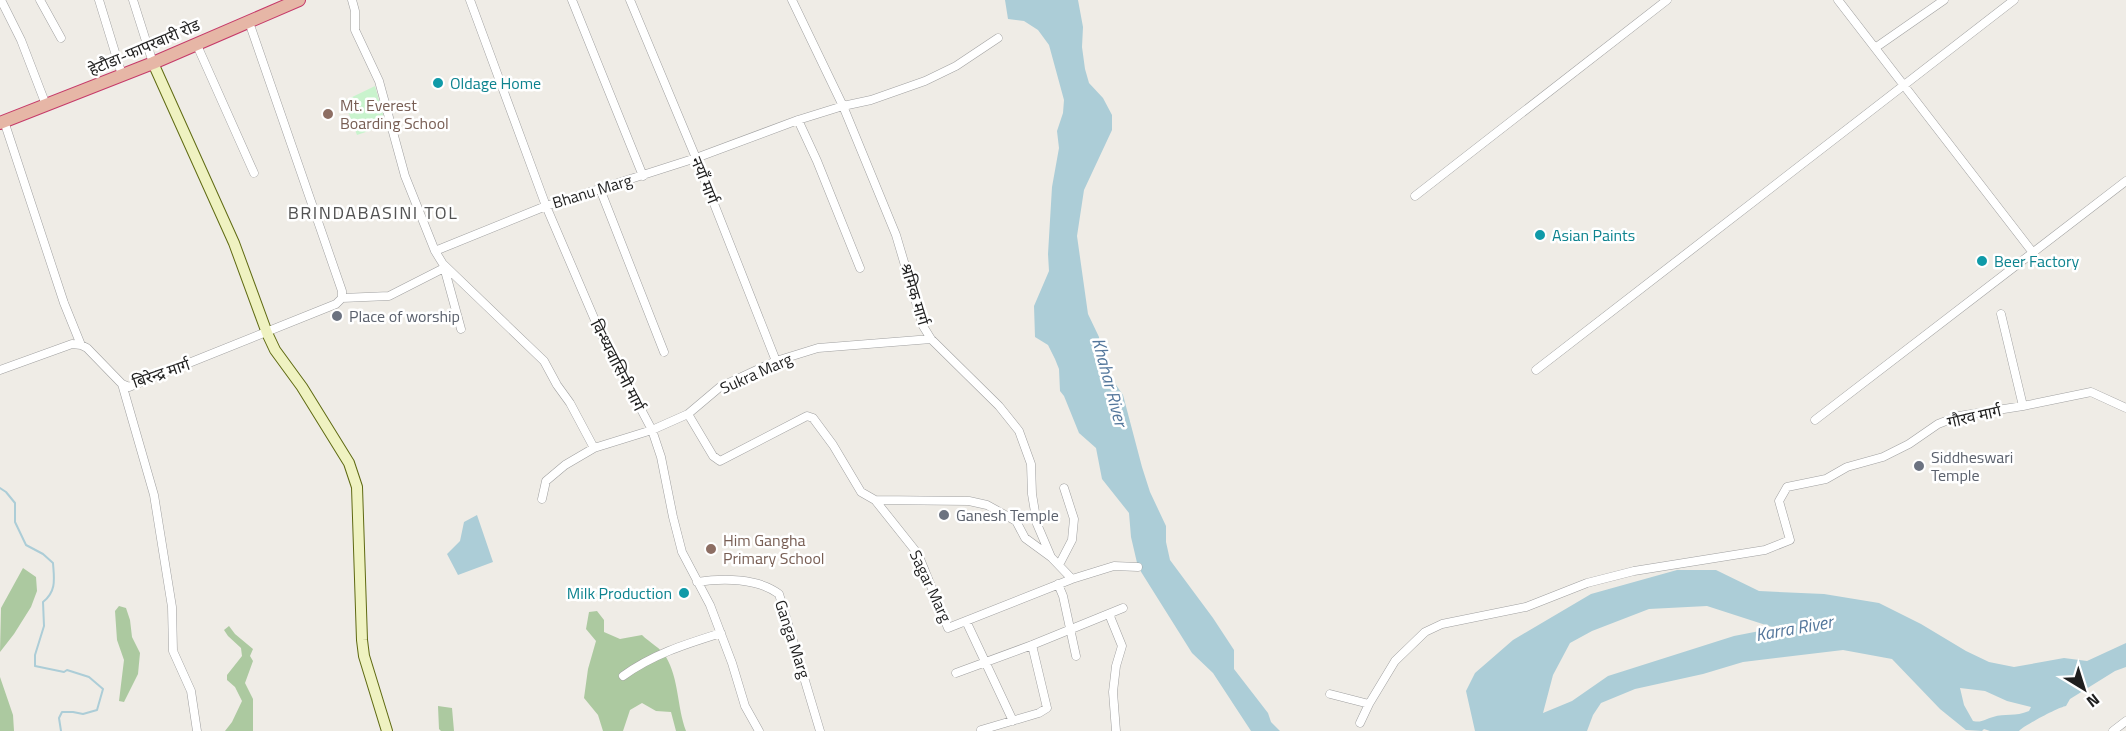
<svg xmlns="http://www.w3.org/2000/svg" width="2126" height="731" font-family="'Titillium Web','Noto Sans Devanagari',sans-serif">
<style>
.forest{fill:#acc9a0}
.park{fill:#c9f3cd}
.water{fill:#accdd7;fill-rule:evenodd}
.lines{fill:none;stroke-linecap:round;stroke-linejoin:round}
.stream{stroke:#accdd7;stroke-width:2}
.minor-casing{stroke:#a0a0a0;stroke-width:9}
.secondary-casing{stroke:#5f6a12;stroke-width:12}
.trunk-casing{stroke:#c63a69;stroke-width:14}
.minor{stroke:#fff;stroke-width:8}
.secondary{stroke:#eff2c1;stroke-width:10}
.trunk{stroke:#e6b6a6;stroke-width:12}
.culture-dot{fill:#0f9aa8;stroke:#fff;stroke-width:2}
.education-dot{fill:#8d6e63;stroke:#fff;stroke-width:2}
.worship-dot{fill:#6b7280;stroke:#fff;stroke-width:2}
.labels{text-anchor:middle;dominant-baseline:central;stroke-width:5;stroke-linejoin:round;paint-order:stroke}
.street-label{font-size:16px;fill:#1f1f1f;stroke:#fff}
.culture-label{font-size:16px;fill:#0d838f;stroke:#fff;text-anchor:start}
.education-label{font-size:16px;fill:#785e54;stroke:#fff;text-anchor:start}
.worship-label{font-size:16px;fill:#5b616d;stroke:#fff;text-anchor:start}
.neighbourhood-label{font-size:18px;letter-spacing:1.5px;fill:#525252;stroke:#fff}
.water-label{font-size:18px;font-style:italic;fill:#54779c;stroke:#fff}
</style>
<rect width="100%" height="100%" fill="#efece6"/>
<!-- forest -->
<path class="forest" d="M23 568 36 577 37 591 31 607 14 634 0 652 1 608Z
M119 606 126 608 130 620 132 637 140 653 138 674 124 702 119 701 124 660 117 640 115 611Z
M597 611 604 620V632L620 639 642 635C649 642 662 649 666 657 679 679 677 707 686 731H676L671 712 656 711 642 703 630 710 623 731H603L598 715 584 698 588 669 596 641 586 629 589 612Z
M229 626 235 634 253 649 250 656 253 661 245 683 253 699V731H225L232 722 242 701 235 687 227 680V675L242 656 241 648 228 636 224 630Z
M0 677 13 715 14 731H0Z
M438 706 452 708 454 731H441L439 729Z"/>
<!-- park -->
<path class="park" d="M375 86 386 125 357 135 344 101Z"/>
<!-- water -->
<path class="water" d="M1005 0H1078L1083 27 1082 47 1085 69 1089 83 1103 98 1112 115V130L1084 190 1077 236 1088 314 1099 337 1100 351 1097 363 1100 370 1114 382 1123 395 1142 467 1150 492 1166 526V542L1170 560 1213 618 1234 650V669L1268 713 1271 722 1280 731H1251L1213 673 1192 653 1138 567 1131 537 1129 513 1102 479 1096 448 1079 433 1064 396 1060 391 1059 369 1055 359 1048 345 1035 337 1034 306 1049 271 1048 254 1052 187 1059 148 1057 131 1063 113 1064 100 1049 45 1038 30 1024 21 1008 19Z
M477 515 493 562 458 575 447 554 460 541 464 522Z
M1677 570H1716L1759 591 1824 594 1879 603 1921 624 1966 651 1989 662 2014 667 2064 658 2087 661 2126 643V667L2115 671 2070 699 2066 706C2059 707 2025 725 2019 731H1990L1984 729 1982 731 1966 730 1940 709 1892 659 1843 650 1743 662 1703 674 1635 689 1601 703 1593 715 1587 731H1475L1466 691 1475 673 1513 640 1591 594ZM1707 606 1775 628 1734 636 1608 676 1572 701 1543 713 1553 675 1570 643 1592 631 1649 609ZM1960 688 1985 691 2007 701 2031 707 2029 711C2015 717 2005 713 1993 717 1984 719 1983 723 1973 721L1964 705Z"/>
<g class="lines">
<!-- stream -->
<path class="stream" d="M0 488 6 492 15 503V522L26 545 43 554 53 563C54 578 57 591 43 602L44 626 35 655V666L64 672 67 670 89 677 103 689 97 710 83 714 73 712H62L59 718 61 731"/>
<defs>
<path id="minor" d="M1 0 21 40 46 105
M40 0 61 38
M99 0 122 75
M133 0 153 63
M352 0 355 11V30L379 81 405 176 435 251 546 206 696 158 798 120 843 106 871 100 925 81 956 66 998 38
M470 0 546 206 600 332 652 430 661 457 673 517 682 552 710 605 732 663 745 706 759 731
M572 0 643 176
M630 0 696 158 776 361
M792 0 843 106 896 235 923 326 931 339 999 406 1019 431 1031 464 1032 494 1037 524 1051 557 1072 579 1114 566 1138 567
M1838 0 2034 254
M196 43 254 173
M1875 48 1944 0
M798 120 817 161 860 268
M4 121 64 303 81 345
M600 189 664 352
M1415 196 1667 0
M435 251 443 264 544 361 557 385 570 403 594 448
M444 267 461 329
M342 298 389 296 444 268
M2001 314 2023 406
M0 370 72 344 81 345 87 348 122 384 129 387 336 304 342 298V291L249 22
M1536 370 2014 0
M122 384 154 495 172 607 173 651 191 691 197 731
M688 414 713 456 720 461 807 416 813 418 833 445 861 492 875 500 969 501 987 505 1016 521 1025 538 1051 557
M1815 420 2126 181
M542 499 546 481 565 465 594 448 652 430 688 414 720 387 776 361 818 348 931 339
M875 500 918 554 948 628 1072 579
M1059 565 1072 540 1074 519 1064 488
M697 582C723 578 758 578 779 594L820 731
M1058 584 1063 596 1076 656
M1109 614 1122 646 1116 666 1113 692 1116 731
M966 621 1013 721
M956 673 1032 645 1123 608
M623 676C653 654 686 644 721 633
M1330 694 1369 704
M1360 723 1369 704 1395 661 1425 632 1442 624 1526 607 1587 583 1634 571 1765 550 1790 540 1779 501 1787 487 1826 479 1847 467 1883 457 1909 444 1938 424 1959 416 2023 406 2091 392 2126 408
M981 730 1039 713 1047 708 1032 645
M2113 731 2126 721"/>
<path id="secondary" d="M153 63 234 243 267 333 275 350 302 387 349 463 357 487 362 640 364 656 387 731"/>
<path id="trunk" d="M0 123 153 63 299 0"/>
</defs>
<!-- minor casing -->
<use href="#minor" class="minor-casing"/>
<!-- secondary casing -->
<use href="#secondary" class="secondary-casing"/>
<!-- trunk casing -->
<use href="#trunk" class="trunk-casing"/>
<!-- minor -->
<use href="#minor" class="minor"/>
<!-- secondary -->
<use href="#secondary" class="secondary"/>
<!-- trunk -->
<use href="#trunk" class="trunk"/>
</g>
<!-- markers -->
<g class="culture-dot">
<circle cx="438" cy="83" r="6"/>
<circle cx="1540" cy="235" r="6"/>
<circle cx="1982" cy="261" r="6"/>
<circle cx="684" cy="593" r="6"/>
</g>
<g class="education-dot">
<circle cx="328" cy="114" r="6"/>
<circle cx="711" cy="549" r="6"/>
</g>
<g class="worship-dot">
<circle cx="337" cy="316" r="6"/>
<circle cx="1919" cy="466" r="6"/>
<circle cx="944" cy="515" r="6"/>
</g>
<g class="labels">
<!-- street labels -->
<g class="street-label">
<text transform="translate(144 47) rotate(-23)">हेटौडा-फापरबारी रोड</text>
<text transform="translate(705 180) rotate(68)">नयाँ मार्ग</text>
<text transform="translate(592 191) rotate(-17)">Bhanu Marg</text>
<text transform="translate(915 294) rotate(73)">श्रमिक मार्ग</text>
<text transform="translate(618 365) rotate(63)">विन्ध्यवासिनी मार्ग</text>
<text transform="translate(161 373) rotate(-19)">बिरेन्द्र मार्ग</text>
<text transform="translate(756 373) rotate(-24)">Sukra Marg</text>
<text transform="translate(1974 416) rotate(-13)">गौरव मार्ग</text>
<text transform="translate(931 586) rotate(65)">Sagar Marg</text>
<text transform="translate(793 639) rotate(72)">Ganga Marg</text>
</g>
<!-- culture labels -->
<g class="culture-label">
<text x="450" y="83">Oldage Home</text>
<text x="1552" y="235">Asian Paints</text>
<text x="1994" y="261">Beer Factory</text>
<text x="672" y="593" text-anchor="end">Milk Production</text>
</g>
<!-- education labels -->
<g class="education-label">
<text x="340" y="105">Mt. Everest<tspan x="340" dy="18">Boarding School</tspan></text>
<text x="723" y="540">Him Gangha<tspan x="723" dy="18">Primary School</tspan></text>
</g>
<!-- worship labels -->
<g class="worship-label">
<text x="349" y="316">Place of worship</text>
<text x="1931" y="457">Siddheswari<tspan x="1931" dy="18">Temple</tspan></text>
<text x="956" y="515">Ganesh Temple</text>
</g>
<!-- neighbourhood labels -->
<g class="neighbourhood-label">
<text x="373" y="212">BRINDABASINI TOL</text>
</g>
<!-- water labels -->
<g class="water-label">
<text transform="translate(1110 382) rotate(75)">Khahar River</text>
<text transform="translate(1794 628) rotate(-10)">Karra River</text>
</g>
</g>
<!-- north arrow -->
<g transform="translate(2084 689) rotate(142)" stroke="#ffffff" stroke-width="4.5" paint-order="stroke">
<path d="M0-4.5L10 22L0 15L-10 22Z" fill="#1f1f1f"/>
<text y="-9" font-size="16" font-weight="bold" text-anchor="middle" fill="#1f1f1f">N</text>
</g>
</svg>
